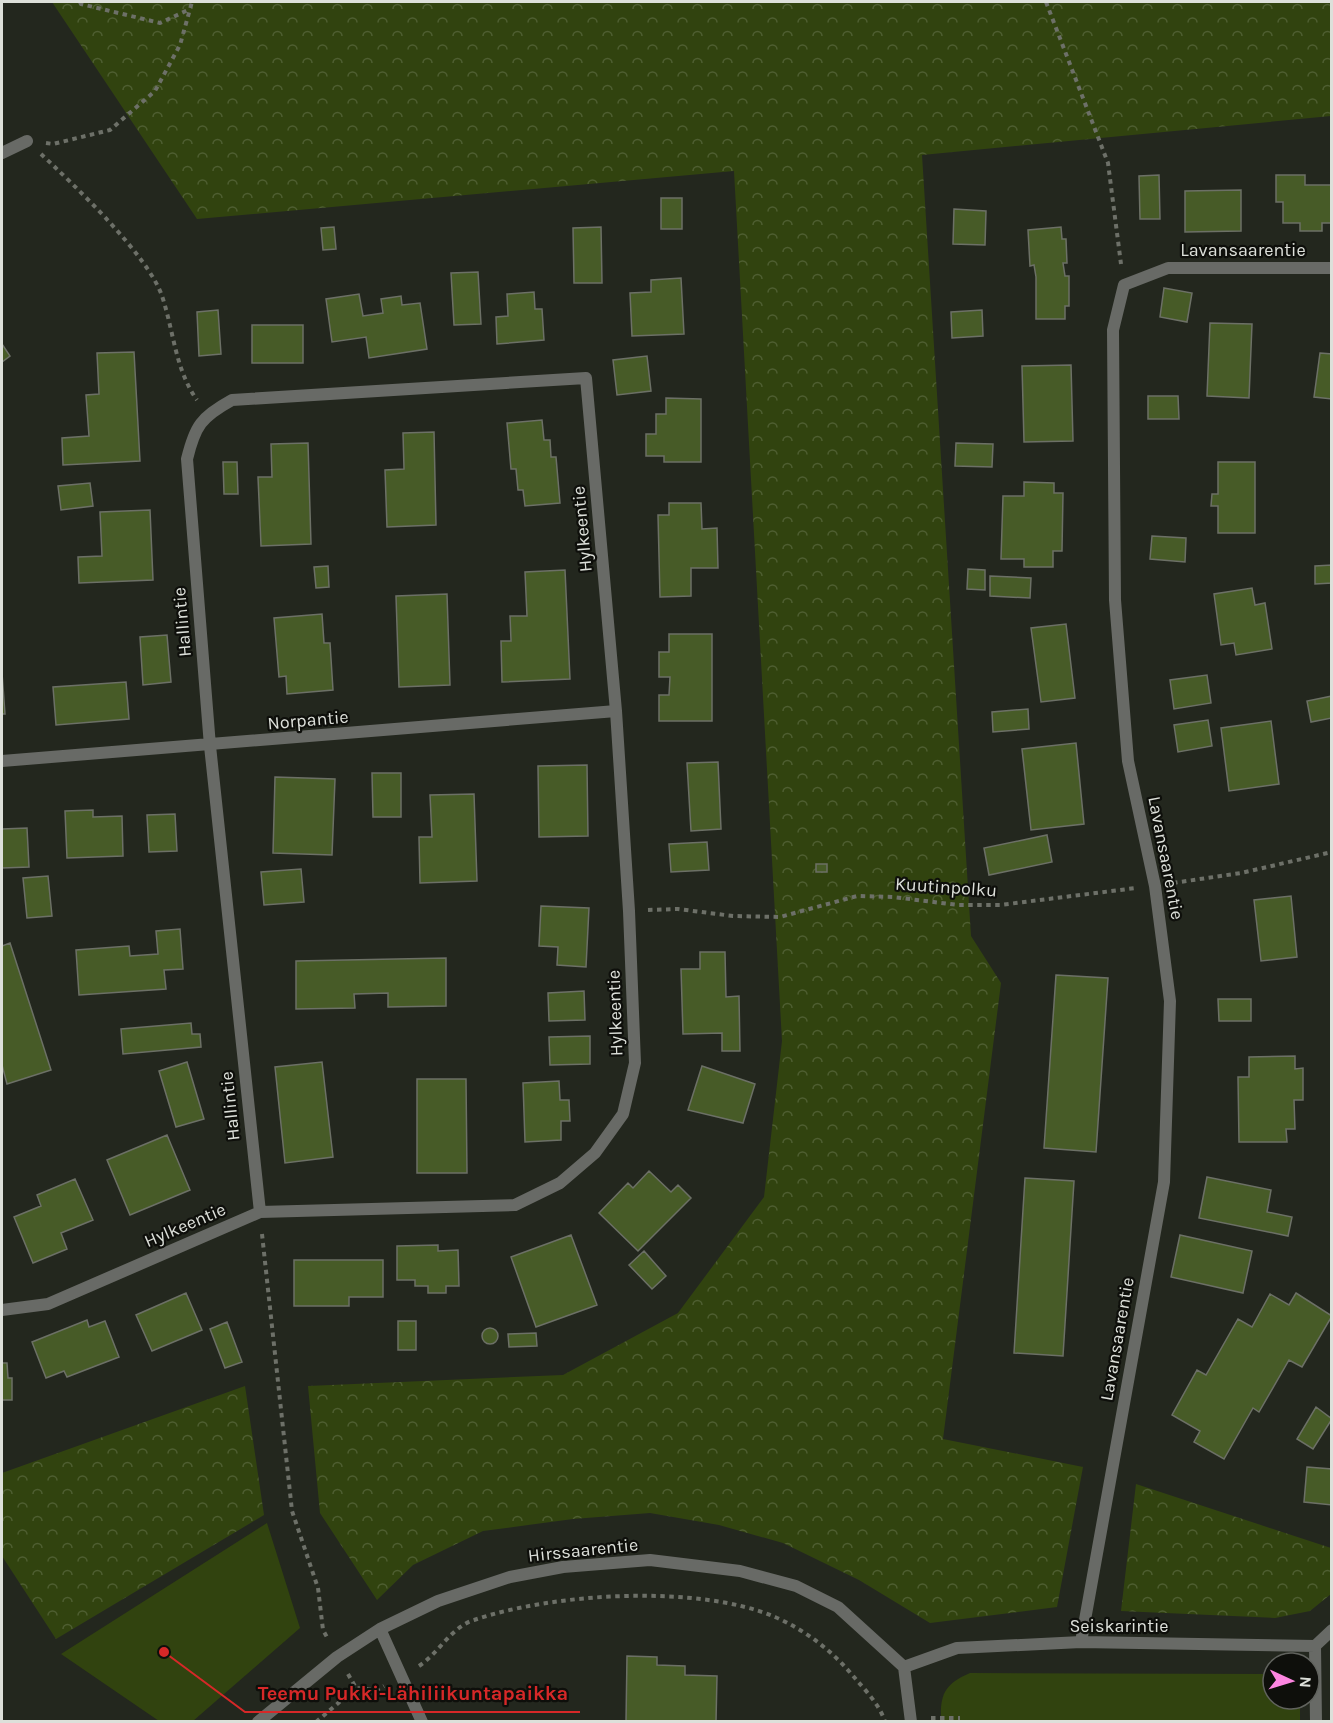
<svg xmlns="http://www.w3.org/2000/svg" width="1333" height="1723" font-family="Karla,sans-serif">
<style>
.green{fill:#31430f}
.forest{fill:url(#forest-crowns)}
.building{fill:#475b27;stroke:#6c7066;stroke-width:1.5}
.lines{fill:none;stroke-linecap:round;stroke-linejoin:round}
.path{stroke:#6d7068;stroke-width:4;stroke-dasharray:4.5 4.5;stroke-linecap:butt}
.minor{stroke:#686a66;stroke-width:12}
.labels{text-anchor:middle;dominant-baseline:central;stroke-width:4.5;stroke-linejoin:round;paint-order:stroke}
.street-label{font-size:18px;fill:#dde0da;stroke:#0e0f0b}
.leader{fill:none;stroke:#d62828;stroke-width:2}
.callout-dot{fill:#d62828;stroke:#0e0f0b;stroke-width:2}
.callout-label{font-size:20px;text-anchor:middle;font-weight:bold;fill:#d62828;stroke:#0e0f0b;stroke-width:4.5;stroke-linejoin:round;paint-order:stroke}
</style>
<defs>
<pattern id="forest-crowns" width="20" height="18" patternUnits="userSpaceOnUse" patternTransform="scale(1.5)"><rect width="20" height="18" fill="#31430f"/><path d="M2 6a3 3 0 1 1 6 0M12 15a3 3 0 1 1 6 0" fill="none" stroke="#4e5e31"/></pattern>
</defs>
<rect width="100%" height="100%" fill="#23271e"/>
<!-- green -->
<path class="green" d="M267 1523 300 1628 193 1721H159L61 1654Z
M970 1673 1266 1674 1273 1676V1699H1300V1721H941C940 1695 944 1684 970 1673Z"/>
<!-- forest -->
<path class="forest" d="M52 2H1331V116L922 155 971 936 1001 983 943 1439 1083 1467 1057 1607 930 1623 859 1580 783 1543 719 1525 650 1513 573 1519 483 1531 413 1565 377 1600 320 1513 308 1386 563 1375 678 1313 764 1197 782 1041 734 171 197 219Z
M245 1386 264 1515 56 1639 2 1556V1473Z
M1136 1484 1331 1548V1594L1310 1611 1275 1618 1121 1611Z"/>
<!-- building -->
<path class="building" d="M1159 175 1160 219H1140L1139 176Z
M1276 175H1305V185H1332V223H1322V231H1300V223H1283V202H1276Z
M1241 190V231L1185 232V191Z
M661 198H682V229H661Z
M954 209 986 211 985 245 953 244Z
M334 227 336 249 323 250 321 228Z
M601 227 602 283H574L573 228Z
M1061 227 1062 239H1066L1067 263H1063L1065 276H1069V306H1065V319H1036V277L1034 265 1030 266 1028 230Z
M478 272 481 324 454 325 451 273Z
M681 278 684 334 632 336 630 293 651 292V280Z
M1164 288 1192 293 1187 322 1160 317Z
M534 292 535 309H542L544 340 497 344 496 317 508 316 507 294Z
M359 294 363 316 383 313 381 299 401 296 402 305 420 303 427 349 369 358 366 337 332 342 326 299Z
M218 310 221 354 199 356 197 312Z
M982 310 983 336 952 338 951 312Z
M1210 323 1252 324 1249 398 1207 396Z
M252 325H303V363H252Z
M2 344 10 356 2 362Z
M134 352 140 461 63 465 62 438 89 436 86 395 99 394 97 353Z
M1320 353 1332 354V399L1314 397Z
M647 356 651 391 617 395 613 360Z
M1071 365 1073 441 1024 442 1022 366Z
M1148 396H1178L1179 419H1148Z
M666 398 701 399V462H664V456H646V434H656V414H666Z
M542 420 544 440H550L551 457H556L560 503 525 506 523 490H518L516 469H511L507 423Z
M434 432 436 525 387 527 385 470 404 469 403 433Z
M308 443 311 544 261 546 258 477H272L271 444Z
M956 443 993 444 992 467 955 466Z
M223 462H237L238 494H224Z
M1218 462H1255V533H1218V506H1211L1212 494H1218Z
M1024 482 1054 483V493H1063L1062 551H1053V567H1024V559H1001L1003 496H1024Z
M90 483 93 506 61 510 58 486Z
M669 503H701L702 529 717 528 718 568H691V596L660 597 658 515H669Z
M150 510 153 580 79 583 78 557 102 556 100 512Z
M1152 536 1186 538 1185 562 1150 559Z
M1332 565V583L1315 584V566Z
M328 566 329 587 316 588 314 567Z
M968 569 985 570V590L967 589Z
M565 570 570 679 502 682 501 641H511L510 616H527L525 572Z
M990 576 1031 578 1030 598 990 596Z
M1252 588 1255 605 1265 603 1272 649 1236 655 1234 643 1221 645 1214 594Z
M447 594 450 685 399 687 396 596Z
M322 614 324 643H330L333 690 287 694 286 676 279 677 274 618Z
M1066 624 1075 698 1041 702 1031 628Z
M669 634H712V721H659V695H669L670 677H659V652H669Z
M167 635 171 682 143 685 140 637Z
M2 673 5 714H2Z
M1207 675 1211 703 1174 709 1170 680Z
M126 682 129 719 56 725 53 687Z
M1332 696V718L1311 722 1307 701Z
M1028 709 1029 729 993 732 992 712Z
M1208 720 1212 746 1178 752 1174 725Z
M1271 721 1279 784 1229 791 1221 728Z
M1076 743 1084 824 1031 830 1022 749Z
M718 762 721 829 691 831 687 763Z
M587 765 588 836 539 837 538 766Z
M372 773H401V817H373Z
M275 777 335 779 332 855 273 853Z
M474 794 477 881 420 883 419 837H432L430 795Z
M93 810V817L122 816 123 856 67 858 65 811Z
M175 814 177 851 149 852 147 815Z
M27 828 29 867 2 868V829Z
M1047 835 1052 862 989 875 984 848Z
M707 842 709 870 671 872 669 844Z
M816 864H827V872H816Z
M301 869 304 902 264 905 261 872Z
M48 876 52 916 27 918 23 878Z
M1291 896 1297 957 1261 961 1254 900Z
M541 906 589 908 586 967 557 965 558 947 539 946Z
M180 929 183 969 164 970 166 989 79 995 76 950 129 946 130 956 158 954 156 931Z
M10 943 51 1070 7 1084 2 1065V946Z
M700 952H725L726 997 739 996 740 1051H722V1033L683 1034 681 969H700Z
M446 958V1006L388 1007V993L354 994 355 1008 296 1009V961Z
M1056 975 1108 978 1096 1152 1044 1148Z
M584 991 585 1020 549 1021 548 993Z
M1218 999H1251V1021H1219Z
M191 1023 192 1034H200L201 1047 123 1054 121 1029Z
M590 1036V1064L550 1065 549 1037Z
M1295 1056V1069L1303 1068V1100H1294L1295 1129H1286L1287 1142H1239L1238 1077H1249V1057Z
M187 1062 204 1119 176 1127 159 1071Z
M322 1062 333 1157 285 1163 275 1067Z
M702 1066 755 1084 743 1123 688 1110Z
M417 1079H466L467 1173H417Z
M559 1081 560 1100H569L570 1121H561V1140L525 1142 523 1083Z
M167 1135 190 1190 130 1215 107 1160Z
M649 1171 671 1192 678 1185 691 1198 638 1251 599 1213 628 1183 633 1188Z
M1207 1177 1271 1190 1267 1212 1292 1217 1288 1236 1199 1218Z
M1025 1178 1074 1181 1063 1356 1014 1353Z
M75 1179 93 1220 61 1233 67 1249 33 1263 14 1217 41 1206 37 1195Z
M571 1235 597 1305 536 1327 511 1257Z
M1180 1235 1252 1251 1243 1293 1171 1277Z
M438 1245V1251L458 1250 459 1286H446V1293H428V1286H415V1280H397V1246Z
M644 1251 666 1276 652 1289 629 1265Z
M294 1260H383V1297H349V1306H294Z
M186 1293 202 1330 152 1351 136 1315Z
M1296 1293 1332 1316 1302 1367 1289 1360 1259 1412 1253 1408 1224 1459 1194 1442 1200 1431 1172 1415 1197 1370 1206 1375 1238 1319 1252 1327 1270 1294 1289 1305Z
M87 1320 89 1327 105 1321 119 1357 67 1377 64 1371 46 1378 32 1342Z
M398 1321H416V1350H398Z
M227 1322 242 1362 225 1368 210 1329Z
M482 1336a8 8 0 1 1 16 0a8 8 0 1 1-16 0Z
M536 1333 537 1346 509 1347 508 1334Z
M2 1363H7L8 1378H12V1400H2Z
M1316 1407 1332 1419 1313 1449 1297 1439Z
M1307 1467 1332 1469V1505L1304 1502Z
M627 1656 657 1657V1665L685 1666V1675L717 1676 716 1722H626Z"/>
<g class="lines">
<!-- path -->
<path class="path" d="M80 2 81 4 160 23 188 10
M1046 2 1108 163 1121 264
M46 143 53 144 110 130 155 91 180 45 192 2
M41 154C74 185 148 255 162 296 174 332 175 369 197 400
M1173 883 1241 873 1332 852
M648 910 678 909 733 916 780 917 857 896 893 897 958 905H1000L1136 888
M262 1234 292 1511 318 1588 323 1630 328 1639
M419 1666C439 1653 451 1627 474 1620 553 1593 698 1584 775 1617 807 1631 832 1651 854 1677 865 1690 880 1705 885 1722
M348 1674 356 1688
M931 1718H960
M316 1722 356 1688 377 1690 384 1686"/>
<!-- minor -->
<path class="minor" d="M2 153 27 141
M2 761 616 711
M2 1310 48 1304 260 1212 515 1205 560 1183 595 1153 623 1114 635 1063 629 911 616 711 586 378 232 400C201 417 195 426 187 459L210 746 260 1212
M380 1629 422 1722
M1081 1642 1164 1182 1170 1001 1155 886 1128 761 1115 600 1113 330 1124 285 1168 268H1332
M1315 1646 1316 1722
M904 1667 957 1648 1081 1642 1315 1646 1332 1630
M258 1722 337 1657 380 1629 438 1601 510 1577 563 1567 650 1560 740 1571 796 1586 838 1607 904 1667 911 1722"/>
</g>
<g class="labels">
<!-- street labels -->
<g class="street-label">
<text x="1243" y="250">Lavansaarentie</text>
<text transform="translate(582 529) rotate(-95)">Hylkeentie</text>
<text transform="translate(182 622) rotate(-95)">Hallintie</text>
<text transform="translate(308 720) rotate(-5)">Norpantie</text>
<text transform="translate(1166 858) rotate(79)">Lavansaarentie</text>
<text transform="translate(946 887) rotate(4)">Kuutinpolku</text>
<text transform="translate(615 1013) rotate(-92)">Hylkeentie</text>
<text transform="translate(230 1106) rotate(-96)">Hallintie</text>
<text transform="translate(185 1225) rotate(-23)">Hylkeentie</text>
<text transform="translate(1117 1339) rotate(-80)">Lavansaarentie</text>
<text transform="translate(583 1550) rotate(-6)">Hirssaarentie</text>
<text x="1119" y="1626">Seiskarintie</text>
</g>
</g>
<!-- callouts -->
<path class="leader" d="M164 1652L245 1712H580"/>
<circle class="callout-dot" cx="164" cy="1652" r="6"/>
<g class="callout-label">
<text x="413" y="1700">Teemu Pukki-Lähiliikuntapaikka</text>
</g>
<!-- border -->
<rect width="1333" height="1723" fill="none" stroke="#dde0da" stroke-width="6"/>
<!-- north arrow -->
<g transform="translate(1291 1681) rotate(94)"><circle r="28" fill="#0e0f0b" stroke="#61635e" stroke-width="1.5"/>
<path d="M0-4.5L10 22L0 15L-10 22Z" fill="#fd86e1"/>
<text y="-9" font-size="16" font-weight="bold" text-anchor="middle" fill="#dde0da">N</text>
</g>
</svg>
